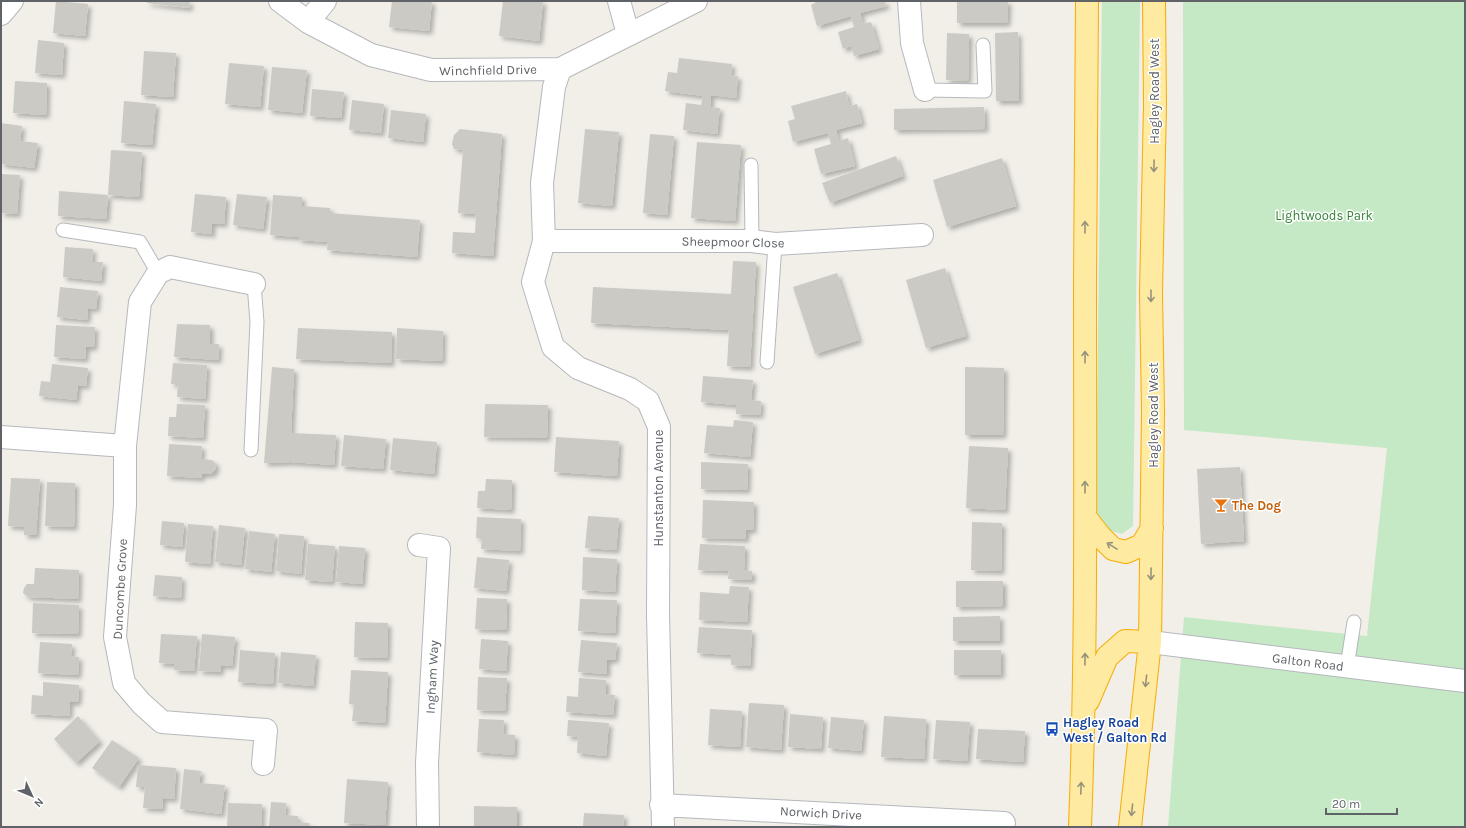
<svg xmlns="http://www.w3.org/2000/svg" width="1466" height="828" font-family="Karla,sans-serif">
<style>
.green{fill:#c5e8c5}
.building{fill:#cccac5;filter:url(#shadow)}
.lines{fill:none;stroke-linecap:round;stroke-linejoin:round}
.service-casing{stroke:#b5b8bc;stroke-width:15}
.minor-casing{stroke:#b5b8bc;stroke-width:24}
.tertiary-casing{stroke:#b5b8bc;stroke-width:24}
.trunk-casing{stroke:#f9ab00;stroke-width:24}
.service{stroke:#fff;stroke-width:13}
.minor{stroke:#fff;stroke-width:22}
.tertiary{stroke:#fff;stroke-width:22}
.trunk{stroke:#feeaa1;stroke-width:22}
.oneway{stroke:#97927c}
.labels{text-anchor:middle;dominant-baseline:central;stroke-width:3;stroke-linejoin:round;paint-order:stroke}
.street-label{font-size:13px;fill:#5f6368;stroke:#fff}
.park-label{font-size:13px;fill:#348238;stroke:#fff}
.food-label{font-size:13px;font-weight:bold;fill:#c56008;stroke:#fff;text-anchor:start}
.transit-label{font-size:13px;font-weight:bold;fill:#164399;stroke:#fff;text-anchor:start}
</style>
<defs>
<filter id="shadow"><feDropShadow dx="3.5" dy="3.5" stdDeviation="2" flood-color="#0004"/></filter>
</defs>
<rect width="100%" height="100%" fill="#f1efe8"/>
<!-- green -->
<path class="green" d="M1102 1H1140L1133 526 1122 534C1104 529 1101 527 1096 509Z
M1183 1H1465V827H1168L1184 617 1367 636 1387 448 1184 430Z"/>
<!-- building -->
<path class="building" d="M56 1 88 4 85 36 53 33Z
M147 1H190L189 8 147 3Z
M392 1H432L429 31 389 27Z
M503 1H543L539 41 499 36Z
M818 1H885L886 6 860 13 863 24 871 22 879 49 854 56 851 46 843 49 838 32 854 27 851 16 817 26 811 5Z
M957 1H1008L1007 23H957Z
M1018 32 1019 101H996L995 33Z
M947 33 969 34 968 81 946 80Z
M38 40 64 43 62 75 35 73Z
M144 51 176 53 173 97 141 95Z
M679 58 732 64 731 75 738 76 736 98 711 95 710 107 720 108 717 134 683 130 686 103 701 105 703 96 665 91 668 72 677 73Z
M229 63 264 66 260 107 225 104Z
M272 67 307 70 302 113 268 110Z
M15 81 47 83 46 115 13 113Z
M312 89 344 92 341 118 310 116Z
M846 91 849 106 857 104 862 123 836 130 839 141 848 138 855 166 821 174 814 149 831 144 828 133 793 142 788 121 795 119 791 106Z
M352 100 384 104 381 133 349 130Z
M124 101 156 104 152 145 121 143Z
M984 107 985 129 894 130V109Z
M391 110 426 114 423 142 388 138Z
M1 123 22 126 20 141 38 143 34 168 1 164Z
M460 129 502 134 493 256 452 253 453 232 475 233 476 214 458 213 463 150 454 149 452 144 454 135Z
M585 129 619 132 612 206 578 203Z
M650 134 674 136 667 215 643 213Z
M697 142 741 145 735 221 691 218Z
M111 150 142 152 139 197 108 195 106 219 58 216 59 191 108 195Z
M896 156 903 176 830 203 822 183Z
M1002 158 1016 206 947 227 933 180Z
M1 174 20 175 17 214 1 213Z
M195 194 226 197 224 224 212 223V234L191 232Z
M237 194 267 197 263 229 233 225Z
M273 195 302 197V206L330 208V213L420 220 417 257 327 250 328 242 299 240V237L270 235Z
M65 247 93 249 92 262H103L101 281 63 277Z
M733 261 756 262 750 367 727 366 729 330 591 323 593 287 731 294Z
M945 268 966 336 926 348 906 280Z
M837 273 859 340 815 354 793 287Z
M60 287 98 291 96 309 88 308 87 320 57 317Z
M177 324 210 325V344H219L218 360 174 357Z
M56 325 95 327 94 347H86L85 359 54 357Z
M298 328 392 332 391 363 296 359Z
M397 328 443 331 442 361 396 359Z
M173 363 207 365 205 399 177 397 178 384H171Z
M52 364 88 368 86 386 78 385 76 400 39 396 41 381 50 382Z
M272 367 294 369 291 433 336 435 334 465 291 462 264 463Z
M965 367 1004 368 1003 435H965Z
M703 376 753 380 751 400 761 401 760 415 736 414V405L701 402Z
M177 404 205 405 203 438 168 436 169 417H176Z
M485 404 548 405 547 438 484 437Z
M734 420 753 422 750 457 704 453 707 425 733 427Z
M344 435 386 439 383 469 341 466Z
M556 437 619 441 617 476 554 472Z
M393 438 437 442 434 474 390 470Z
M169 444 202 446 201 459 212 460 216 464 215 470 211 474H202L201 478 167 476Z
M969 446 1008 448 1005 510 966 508Z
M701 462 748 464 747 490 701 489Z
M1240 467 1244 541 1201 544 1197 469Z
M11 478 40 479 36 535H24V527L8 526Z
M486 479 512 480 511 510 477 508 478 491H485Z
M47 482 75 483 74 527 45 526Z
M703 500 754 502 753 530H746V539L702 538Z
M588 516 619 518 616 550 585 548Z
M477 517 521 519 520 551 481 549 482 538H476Z
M162 521 184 523 182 547 160 545Z
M972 522 1002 523 1001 571 971 570Z
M188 524 213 526 210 564 185 562Z
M219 525 245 528 241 565 215 562Z
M249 531 275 534 271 572 245 569Z
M279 534 304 536 301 574 276 571Z
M308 544 335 546 332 582 305 580Z
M700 544 745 546 744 570 752 571V580L728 579 729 571 698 570Z
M339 546 365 548 362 584 336 582Z
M477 557 509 560 506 591 474 588Z
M583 557 617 559 615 592 582 590Z
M35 568 79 570 78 599 28 597 23 593 24 588 27 584H34Z
M155 575 182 577 181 598 153 596Z
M956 581H1003V606L956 607Z
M730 586 749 587 747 622 699 620 700 592 729 594Z
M477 598 507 599 506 630 475 629Z
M580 599 617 600 615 633 578 631Z
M33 603 79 605 78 634 32 633Z
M1000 616V641H953V617Z
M355 622 388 623 387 658 354 657Z
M699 627 752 630 750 666 731 665V655L697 653Z
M161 634 197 636 194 671 174 670V664L159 663Z
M202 634 235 637 232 666 221 665 220 672 199 671Z
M481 639 508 641 506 671 479 669Z
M581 640 617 643 615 660H607V674L578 672Z
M40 642 72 644 71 656 79 657 78 675 38 673Z
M240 650 275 653 273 684 238 682Z
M954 650H1001V675H954Z
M281 652 316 655 313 686 278 683Z
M351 670 388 672 385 723 352 721 354 704H349Z
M478 677 507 678 505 711 477 710Z
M579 678 606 680V694L615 695 613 715 566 712 567 696 578 697Z
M43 682 79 685 78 702H70L69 716 31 714 32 695 43 696Z
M749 703 784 705 781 750 746 747Z
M710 709 742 711 740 747 708 745Z
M790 714 823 717 821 749 788 747Z
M78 716 100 741 76 763 54 739Z
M884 716 926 719 924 759 881 757Z
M831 717 864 720 861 751 828 748Z
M479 719 504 720 503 734 515 735 514 755 477 752Z
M568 720 609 723 606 756 577 753 578 737 567 736Z
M936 720 970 722 967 761 933 759Z
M978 729 1025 731 1023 762 976 759Z
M112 740 139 758 119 787 92 768Z
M138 765 176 768 174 799 163 798 162 809 143 808 145 787H136Z
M184 769 201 771 199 783 225 785 221 814 180 809Z
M347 779 388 782 385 825 344 823Z
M271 802 286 803 285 815 298 816V822L309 823V827H269Z
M228 803 262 804 261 827H227Z
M474 806 517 807V827H474Z
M584 813 624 815 623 827H583Z"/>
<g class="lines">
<defs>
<path id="service" d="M925 90 985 91 983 45
M751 165 752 241
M63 230 140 242 158 273
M767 362 775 244
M251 450 257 322 254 284
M1347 667 1354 622"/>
<path id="minor" d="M280 1 308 22 371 55 431 70 560 69 696 1
M619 1 628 34
M909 1 912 43 925 90
M1 14 12 1
M308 22 325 1
M560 69 554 87 542 183 544 241 533 282 553 347 578 368 630 389 648 401 659 427 658 614 663 827
M544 241H752L775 244 922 235
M254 284 170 267 158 273 140 302 125 446V505L115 637 124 683 141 703 162 722 266 730 263 764
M1 437 125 446
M419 545 439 548 427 763 428 827
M661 805 1004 823"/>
<path id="tertiary" d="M1150 642 1465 681"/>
<path id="trunk" d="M1086 518 1100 536 1113 549 1126 552 1142 545 1152 528
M1088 701 1107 657 1125 641 1150 642
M1080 827C1087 646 1085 465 1085 283 1085 189 1086 95 1087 1
M1130 827 1150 642 1153 411 1151 293 1155 105 1154 1"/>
</defs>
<!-- service casing -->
<use href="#service" class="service-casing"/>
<!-- minor casing -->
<use href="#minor" class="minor-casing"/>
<!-- tertiary casing -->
<use href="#tertiary" class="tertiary-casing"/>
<!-- trunk casing -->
<use href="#trunk" class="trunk-casing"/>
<!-- service -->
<use href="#service" class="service"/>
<!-- minor -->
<use href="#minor" class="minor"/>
<!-- tertiary -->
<use href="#tertiary" class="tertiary"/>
<!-- trunk -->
<use href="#trunk" class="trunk"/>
</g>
<!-- one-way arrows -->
<defs><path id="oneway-shaft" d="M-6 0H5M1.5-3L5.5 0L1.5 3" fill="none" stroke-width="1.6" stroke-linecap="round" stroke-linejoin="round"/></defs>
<g class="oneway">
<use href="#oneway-shaft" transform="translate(1154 166) rotate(91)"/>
<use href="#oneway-shaft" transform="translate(1085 227) rotate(-90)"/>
<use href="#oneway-shaft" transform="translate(1151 296) rotate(90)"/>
<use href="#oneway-shaft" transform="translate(1085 357) rotate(-90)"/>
<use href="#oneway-shaft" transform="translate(1085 487) rotate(-90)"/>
<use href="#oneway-shaft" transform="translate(1112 546) rotate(-148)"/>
<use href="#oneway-shaft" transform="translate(1151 574) rotate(91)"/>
<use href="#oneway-shaft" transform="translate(1085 659) rotate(-89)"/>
<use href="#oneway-shaft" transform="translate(1146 681) rotate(96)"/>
<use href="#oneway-shaft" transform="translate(1081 788) rotate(-88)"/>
<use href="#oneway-shaft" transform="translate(1132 810) rotate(96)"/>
</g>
<!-- icons -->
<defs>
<symbol id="bar-bare" viewBox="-9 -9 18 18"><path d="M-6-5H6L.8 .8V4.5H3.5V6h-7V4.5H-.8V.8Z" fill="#e8710a" stroke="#fff" stroke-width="2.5" paint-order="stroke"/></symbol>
<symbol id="bus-bare" viewBox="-9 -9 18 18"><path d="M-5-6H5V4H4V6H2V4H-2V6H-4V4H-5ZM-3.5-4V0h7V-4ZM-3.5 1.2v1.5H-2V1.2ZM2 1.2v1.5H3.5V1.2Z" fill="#1a4fb4" stroke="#fff" stroke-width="2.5" paint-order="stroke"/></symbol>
</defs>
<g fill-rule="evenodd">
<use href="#bar-bare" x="1211" y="495" width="20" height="20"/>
<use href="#bus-bare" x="1042" y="719" width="20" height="20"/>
</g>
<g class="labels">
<!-- street labels -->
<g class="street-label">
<text transform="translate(488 70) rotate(-1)">Winchfield Drive</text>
<text transform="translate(1154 91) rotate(-90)">Hagley Road West</text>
<text transform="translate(733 242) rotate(1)">Sheepmoor Close</text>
<text transform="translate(1153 415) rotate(-90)">Hagley Road West</text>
<text transform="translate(658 488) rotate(-90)">Hunstanton Avenue</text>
<text transform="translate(120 589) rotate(-87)">Duncombe Grove</text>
<text transform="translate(1308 662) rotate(7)">Galton Road</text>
<text transform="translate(432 677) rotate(-87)">Ingham Way</text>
<text transform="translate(821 813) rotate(3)">Norwich Drive</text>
</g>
<!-- park labels -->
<g class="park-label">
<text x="1324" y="215">Lightwoods Park</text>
</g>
<!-- food labels -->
<g class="food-label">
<text x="1232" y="505">The Dog</text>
</g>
<!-- transit labels -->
<g class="transit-label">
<text x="1063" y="722">Hagley Road<tspan x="1063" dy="15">West / Galton Rd</tspan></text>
</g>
</g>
<!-- border -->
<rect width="1466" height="828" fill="none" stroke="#5f6368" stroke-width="4"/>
<!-- north arrow -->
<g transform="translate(32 796) rotate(134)" stroke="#ffffff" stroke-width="3" paint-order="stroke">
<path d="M0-3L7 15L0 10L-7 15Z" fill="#5f6368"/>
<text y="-6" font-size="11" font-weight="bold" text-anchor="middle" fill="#5f6368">N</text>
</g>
<!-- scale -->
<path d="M1326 808v6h71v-6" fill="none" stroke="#5f6368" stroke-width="2"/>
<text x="1332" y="808" font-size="12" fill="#5f6368" stroke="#ffffff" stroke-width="3" paint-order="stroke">20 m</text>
</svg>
